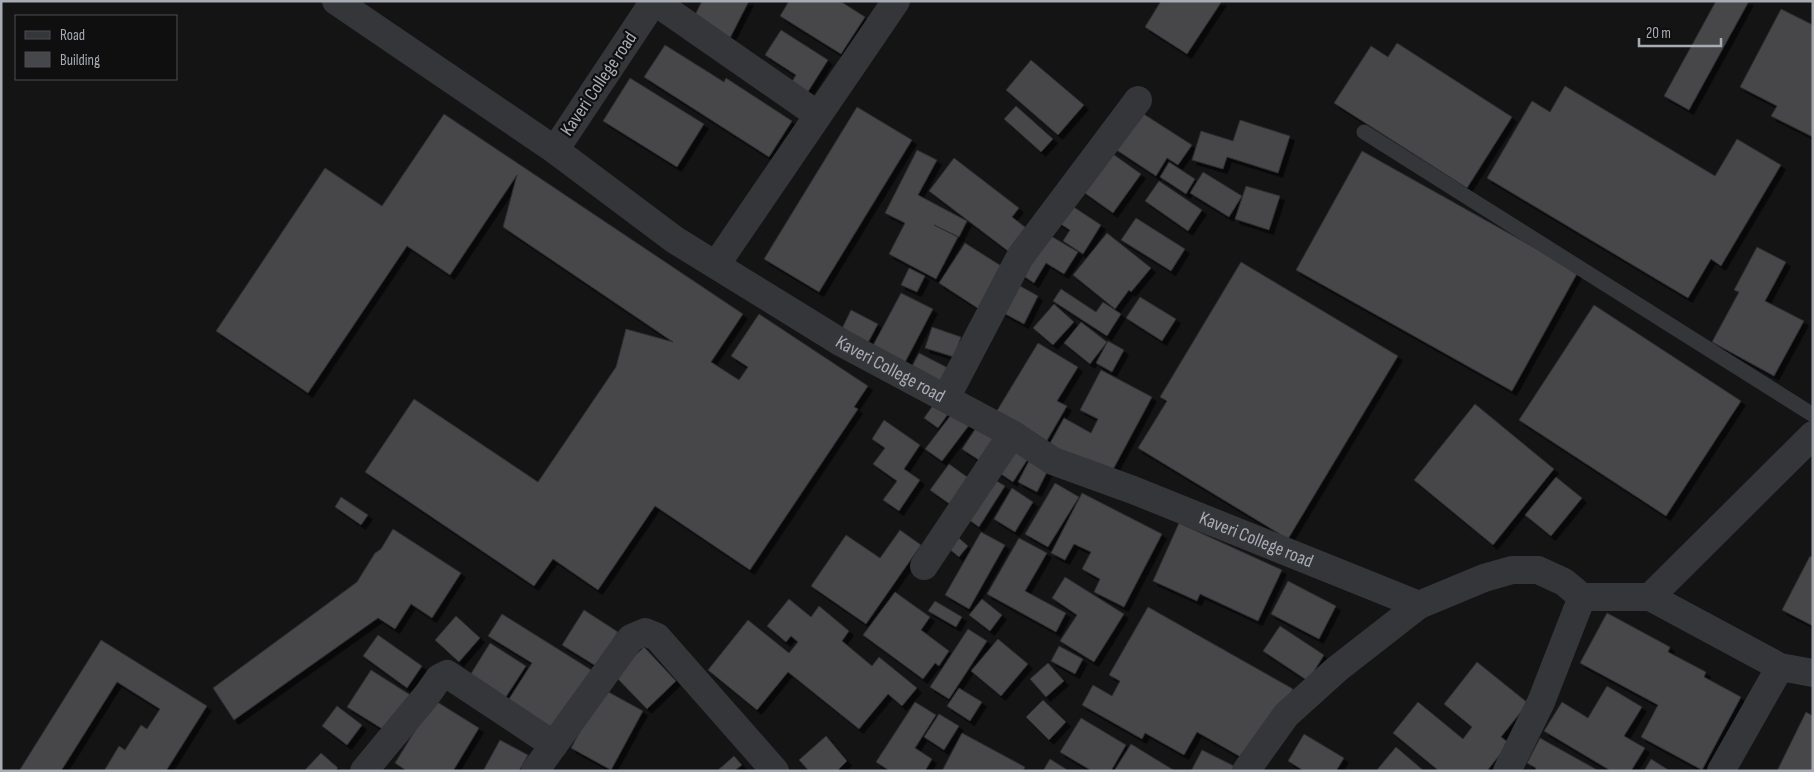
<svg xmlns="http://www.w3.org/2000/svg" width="1814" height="772" font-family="'Sofia Sans Condensed',sans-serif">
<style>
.building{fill:#46474a;stroke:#2e2e31;filter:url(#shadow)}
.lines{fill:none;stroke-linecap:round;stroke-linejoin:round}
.service{stroke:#35363a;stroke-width:15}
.minor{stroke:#35363a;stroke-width:28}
.tertiary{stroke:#35363a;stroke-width:28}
.labels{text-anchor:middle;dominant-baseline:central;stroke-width:4.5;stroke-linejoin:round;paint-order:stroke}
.street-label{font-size:19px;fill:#a7abb4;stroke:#0f0f10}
</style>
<defs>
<filter id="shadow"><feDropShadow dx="4.5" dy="4.5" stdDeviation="0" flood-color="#0009"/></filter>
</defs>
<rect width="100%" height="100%" fill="#141415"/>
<!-- building -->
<path class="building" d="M702 1H749L730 38 693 19Z
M789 1H840L865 17 841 54 780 16Z
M1161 1H1222L1187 54 1145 27Z
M1716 1H1749L1689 110 1664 96Z
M1781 9 1813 25V137L1771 116 1777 106 1740 87Z
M781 30 828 60 804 98 788 88 796 75 765 55Z
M1397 43 1512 117 1467 188 1334 103 1371 46 1388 57Z
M665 45 724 82 726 78 792 121 769 157 644 77Z
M1031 60 1084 105 1058 135 1006 90Z
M630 78 704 124 677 167 603 121Z
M1565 86 1715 176 1737 139 1781 165 1721 266 1711 259 1688 298 1487 178 1532 101 1550 112Z
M1016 106 1053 139 1041 152 1004 119Z
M857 107 912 140 819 292 764 259Z
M1139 111 1192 145 1178 165 1167 158 1156 176 1115 149Z
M444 114 743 314 711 362 739 380 748 367 731 356 759 314 868 386 854 407 858 409 750 570 655 506 598 590 553 559 534 586 365 472 414 399 538 482 616 367 626 329 673 342 503 227 517 175 450 275 407 246 308 393 216 331 325 168 382 206Z
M1240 120 1290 136 1278 173 1227 157 1223 169 1192 160 1201 131 1233 141Z
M917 150 937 160 918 195 967 221 959 237 934 225 958 237 936 279 889 254 905 223 885 213Z
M1362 151 1578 272 1512 391 1296 270Z
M1110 152 1141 174 1113 213 1082 191Z
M954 158 1019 208 1012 217 1030 231 1012 254 929 191Z
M1169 162 1195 179 1186 194 1160 177Z
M1203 172 1242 196 1229 217 1190 193Z
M1159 181 1202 210 1188 231 1145 201Z
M1246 186 1280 196 1269 230 1235 219Z
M1066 202 1101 225 1083 254 1063 241 1070 230 1054 220Z
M1136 218 1185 249 1171 271 1121 240Z
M1044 232 1078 252 1064 274 1046 263 1034 283 1019 273Z
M1107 233 1151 268 1131 292 1129 290 1115 309 1073 275Z
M965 243 1006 269 979 309 939 283Z
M1757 247 1786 262 1765 301 1804 321 1774 376 1712 342 1739 292 1734 290Z
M1241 262 1398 356 1288 539 1138 448 1167 401 1160 397Z
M909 268 925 276 917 292 901 285Z
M1011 281 1038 296 1024 324 996 309Z
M1061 289 1096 312 1103 302 1121 314 1107 336 1053 301Z
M901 293 933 309 901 370 869 353Z
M1140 297 1176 319 1162 341 1126 318Z
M1054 304 1074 322 1053 345 1033 328Z
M1594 305 1741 401 1666 516 1519 420Z
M851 310 878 324 863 352 837 339Z
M1081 322 1107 342 1090 364 1064 343Z
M932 327 961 337 954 357 925 348Z
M1108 341 1124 350 1112 372 1096 363Z
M1038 343 1078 367 1057 401 1067 406 1045 444 995 414Z
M919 353 948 368 939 386 910 370Z
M1101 370 1152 397 1109 477 1049 445 1064 418 1091 433 1098 419 1080 410Z
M937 400 951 410 938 428 924 418Z
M1475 404 1554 469 1493 545 1414 480Z
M954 411 970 424 942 461 925 449Z
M884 420 920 445 904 469 920 480 899 511 883 500 897 481 873 464 885 448 872 439Z
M978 425 1001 440 985 464 962 449Z
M1010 445 1029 457 1013 482 995 470Z
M1030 459 1049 468 1037 492 1018 482Z
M949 464 970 479 951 505 930 490Z
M990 477 1005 486 979 527 965 517Z
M1556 477 1582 498 1551 536 1525 515Z
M1055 483 1079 497 1048 547 1025 534Z
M1012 488 1033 502 1015 532 994 519Z
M1082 493 1162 534 1124 607 1094 592 1100 579 1082 569 1091 552 1074 544 1065 560 1051 553Z
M341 497 368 515 361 525 335 507Z
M1179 523 1282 570 1258 621 1200 594 1197 601 1153 581Z
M393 529 461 573 432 618 411 604 395 629 378 618 234 720 213 688 357 582 375 553 381 549Z
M900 530 921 545 866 624 811 586 846 535 880 558Z
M952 532 968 546 959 557 943 544Z
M981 532 1005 545 969 609 945 595Z
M1019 538 1047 553 1025 591 1066 613 1056 632 987 594Z
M1810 556 1813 558V626L1782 610Z
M1065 577 1124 614 1094 662 1060 641 1077 615 1052 598Z
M1288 581 1336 606 1319 639 1271 614Z
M895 592 930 617 921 630 949 651 939 666 935 663 923 679 863 635Z
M789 599 811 617 819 606 849 631 842 641 872 666 879 657 917 688 902 706 888 694 859 729 788 672 757 710 708 670 748 620 789 653 798 642 791 636 786 642 767 626Z
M982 599 1002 615 990 631 969 615Z
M935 601 962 617 956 627 928 611Z
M1148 607 1293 689 1276 719 1246 760 1197 732 1184 755 1145 733 1142 739 1082 705 1093 685 1112 696 1120 681 1109 675Z
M584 610 618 632 596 666 562 645Z
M1607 613 1670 647 1668 652 1706 672 1704 677 1741 697 1702 770 1641 737 1658 705 1580 663Z
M502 614 593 671 556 732 507 702 532 663 488 636Z
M456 616 480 638 459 662 435 640Z
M1280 626 1324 655 1308 681 1263 651Z
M968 629 987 641 949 699 930 687Z
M378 635 422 666 407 688 363 656Z
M998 639 1028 664 1001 696 971 671Z
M101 640 207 706 166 771H104L119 746 125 750 141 725 147 729 160 709 117 682 61 771H19Z
M490 643 526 666 504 700 469 677Z
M1059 646 1083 659 1075 674 1051 661Z
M644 647 676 681 647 709 614 675Z
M1477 662 1528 703 1501 737 1509 743 1487 771H1439L1393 733 1418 702 1463 739 1472 727 1444 704Z
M1048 663 1064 681 1046 697 1030 679Z
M371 670 412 696 389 733 347 707Z
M1607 686 1642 707 1624 736 1645 748 1631 771H1611L1544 731 1562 702 1588 718Z
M959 688 982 702 970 721 947 706Z
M603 689 643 711 611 770 571 748Z
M434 700 479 728 453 771H407L395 763Z
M1043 700 1066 722 1049 740 1026 717Z
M915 702 936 715 915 748 932 759 925 771H890L876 762Z
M337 706 362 725 347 745 322 726Z
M1806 712 1813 716V771H1777Z
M939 714 959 726 944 750 924 737Z
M1081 718 1126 745 1111 771H1092L1060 752Z
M962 733 1025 767 1023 771H942Z
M1304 734 1344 758 1336 771H1304L1288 761Z
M826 736 847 761 837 771H809L799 760Z
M1540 738 1599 771H1535L1536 768 1527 763Z
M500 740 528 755 519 771H483Z
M1131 744 1175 771H1114Z
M1396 747 1424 771H1376Z
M1202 750 1236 767 1234 771H1191Z
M321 753 338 768 335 771H304Z
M734 756 742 765 734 771H717Z
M1050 759 1069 771H1043Z
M1651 759 1670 771H1644Z"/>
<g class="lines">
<!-- service -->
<path class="service" d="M1364 132 1813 415"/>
<!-- minor -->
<g class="minor">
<path d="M336 1 555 150"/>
<path id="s1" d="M654 1 555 150 675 240 842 343 1012 434 1053 461 1133 490 1419 605"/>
<path d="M654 1 818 115"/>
<path d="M716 265 896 1"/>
<path d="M946 398 1020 257 1138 100"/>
<path d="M924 566 1012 434"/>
<path d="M1650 597 1813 435"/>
<path d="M364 771 427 695 439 678 447 674 554 745"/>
<path d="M535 771 631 638 645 632 657 637 775 771"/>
<path d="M1246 771 1286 715 1337 669 1419 605 1484 578 1512 570H1538L1564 582 1582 597"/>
<path d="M1721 771 1780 667"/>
</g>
<!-- tertiary -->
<path class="tertiary" d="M1507 771 1541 702 1582 597H1650L1780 667 1813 673"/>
</g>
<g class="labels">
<!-- street labels -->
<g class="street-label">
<text transform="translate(599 84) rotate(-56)">Kaveri College road</text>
<text stroke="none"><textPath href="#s1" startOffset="580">Kaveri College road</textPath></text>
<text stroke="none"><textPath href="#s1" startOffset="985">Kaveri College road</textPath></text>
</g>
</g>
<!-- border -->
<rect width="1814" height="772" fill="none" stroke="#a7abb4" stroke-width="5"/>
<!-- legend -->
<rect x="15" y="15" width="162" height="65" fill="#0f0f10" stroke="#4c4d52"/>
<rect x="25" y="31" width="25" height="8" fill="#35363a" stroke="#4c4d52"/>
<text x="60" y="40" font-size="15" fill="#a7abb4">Road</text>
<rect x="25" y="52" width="25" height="15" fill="#46474a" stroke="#4c4d52"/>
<text x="60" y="65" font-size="15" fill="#a7abb4">Building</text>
<!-- scale -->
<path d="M1639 38v8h82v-8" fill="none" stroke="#a7abb4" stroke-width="2.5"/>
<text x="1646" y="38" font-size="15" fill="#a7abb4" stroke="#0f0f10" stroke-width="4" paint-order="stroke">20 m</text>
</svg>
